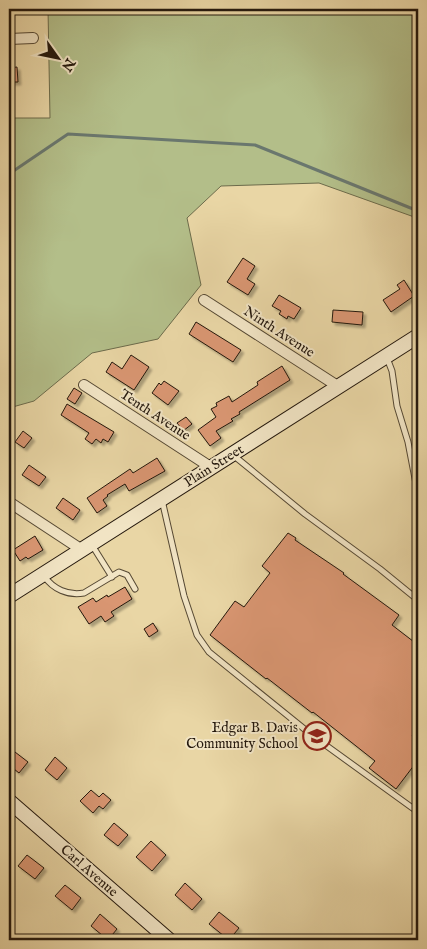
<svg xmlns="http://www.w3.org/2000/svg" width="427" height="949" font-family="'IM FELL English',serif">
<style>
.green{fill:#b3be89;stroke:#6c6b4b}
.lines{fill:none;stroke-linecap:round;stroke-linejoin:round}
.stream{stroke:#6a776e;stroke-width:3}
.building{fill:#d99672;stroke:#24180d;filter:url(#shadow)}
.lane-casing{stroke:#554833;stroke-width:7}
.street-casing{stroke:#554833;stroke-width:12}
.secondary-casing{stroke:#24180d;stroke-width:16}
.lane{stroke:#f1e4c4;stroke-width:5}
.street{stroke:#f1e4c4;stroke-width:10}
.secondary{stroke:#f1e4c4;stroke-width:14}
.labels{text-anchor:middle;dominant-baseline:central;stroke-width:4;stroke-linejoin:round;paint-order:stroke}
.street-label{font-size:14px;fill:#24180d;stroke:#f1e4c4}
.poi-label{font-size:14px;fill:#24180d;stroke:#f1e4c4;text-anchor:end}
</style>
<defs>
<filter id="shadow"><feDropShadow dx="3" dy="3" stdDeviation="1" flood-color="#0004"/></filter>
</defs>
<rect width="100%" height="100%" fill="#e9d6a5"/>
<filter id="stains"><feTurbulence type="fractalNoise" baseFrequency=".004" numOctaves="4"/><feColorMatrix values="0 0 0 0 .2 0 0 0 0 .09 0 0 0 0 .02 0 0 0 .5 -.17"/></filter>
<radialGradient id="worn" r=".72"><stop offset=".6" stop-color="#630" stop-opacity="0"/><stop offset="1" stop-color="#630" stop-opacity=".3"/></radialGradient>
<!-- green -->
<path class="green" d="M48 9H418V217L417 218 319 183 221 186 187 218 201 285 158 339 92 353 34 401 9 408V118H50Z"/>
<g class="lines">
<!-- stream -->
<path class="stream" d="M9 174 68 134 255 145 418 211"/>
</g>
<!-- building -->
<path class="building" d="M17 67 18 82H9V68Z
M243 258 255 266 247 279 255 284 248 295 227 282Z
M404 280 414 296 391 312 383 300 400 289 397 285Z
M279 295 301 308 294 319 288 316 287 319 279 314 281 311 272 306Z
M333 310 363 312 362 325 332 322Z
M196 322 241 350 233 362 189 334Z
M131 355 149 367 134 390 106 372 112 362 122 369Z
M282 366 290 380 239 412 240 414 231 419 233 421 216 431 221 438 210 446 198 430 216 417 211 409 217 406 216 403 229 396 232 402 258 385 257 382Z
M164 381 179 391 168 405 152 393 159 383 161 385Z
M74 388 82 393 75 404 67 399Z
M67 404 114 432 108 442 103 439 101 443 96 439 92 444 85 439 89 433 61 415Z
M186 417 192 424 183 431 177 423Z
M23 431 32 438 24 448 15 442Z
M157 458 165 471 129 491 125 484 107 495 108 496 103 500 107 506 97 513 87 498 130 469 133 473Z
M29 465 46 477 39 486 22 475Z
M63 498 80 510 73 520 56 508Z
M288 533 296 538 295 540 344 573 343 574 399 615 392 625 418 645V728L412 736 418 742V760L396 789 369 768 375 761 313 712 312 713 267 678 266 679 210 635 235 601 244 607 270 573 262 566Z
M35 536 43 550 28 559 26 557 20 561 13 550Z
M125 587 132 599 111 612 114 616 105 622 101 616 89 624 78 607 93 598 96 602 107 595 108 597Z
M153 623 158 631 149 637 144 629Z
M15 752 28 762 19 773 9 765V759Z
M55 757 67 768 57 780 45 770Z
M91 790 99 797 103 793 111 800 103 809 99 806 93 813 80 801Z
M114 823 128 835 118 846 104 835Z
M151 841 166 855 152 871 136 857Z
M27 855 44 868 35 879 18 866Z
M185 883 202 899 192 910 175 895Z
M65 885 81 898 72 910 55 896Z
M219 912 239 928 229 940 209 924Z
M100 914 117 929 108 940 91 926Z"/>
<g class="lines">
<defs>
<path id="lane" d="M387 358 392 371 397 406 408 442 418 494
M233 455 305 514 380 569 418 600
M162 500 184 596 197 635 209 652 313 736 418 812
M92 545 112 577
M44 576C53 589 68 596 84 593L119 572 127 575 135 589"/>
<path id="street" d="M9 39 33 38
M204 300 339 387
M84 385 212 468
M9 502 82 550"/>
<path id="secondary" d="M9 596 418 336
M9 801 169 940"/>
</defs>
<!-- lane casing -->
<use href="#lane" class="lane-casing"/>
<!-- street casing -->
<use href="#street" class="street-casing"/>
<!-- secondary casing -->
<use href="#secondary" class="secondary-casing"/>
<!-- lane -->
<use href="#lane" class="lane"/>
<!-- street -->
<use href="#street" class="street"/>
<!-- secondary -->
<use href="#secondary" class="secondary"/>
</g>
<!-- icons -->
<defs>
<symbol id="school-ring" viewBox="-11 -11 22 22"><circle r="9.5" fill="#f1e4c4" stroke="#8f2418" stroke-width="1.5"/><path d="M0-5L7-2L0 1L-7-2ZM-4 1L0 2.5L4 1V4Q0 6-4 4Z" fill="#8f2418"/></symbol>
</defs>
<g fill-rule="evenodd">
<use href="#school-ring" x="301" y="720" width="32" height="32"/>
</g>
<g class="labels">
<!-- street labels -->
<g class="street-label">
<text transform="translate(279 332) rotate(33)">Ninth Avenue</text>
<text transform="translate(155 415) rotate(33)">Tenth Avenue</text>
<text transform="translate(214 466) rotate(-32)">Plain Street</text>
<text transform="translate(89 871) rotate(41)">Carl Avenue</text>
</g>
<!-- poi labels -->
<g class="poi-label">
<text x="298" y="728">Edgar B. Davis<tspan x="298" dy="16">Community School</tspan></text>
</g>
</g>
<!-- margin -->
<rect width="427" height="949" fill="none" stroke="#e9d6a5" stroke-width="30"/>
<rect x="10" y="10" width="407" height="929" fill="none" stroke="#24180d" stroke-width="2.5"/>
<rect x="15" y="15" width="397" height="919" fill="none" stroke="#24180d"/>
<!-- north arrow -->
<g transform="translate(58 58) rotate(123)" stroke="#f1e4c4" stroke-width="4" paint-order="stroke">
<path d="M0-4L9 19L0 12L-9 19Z" fill="#24180d"/>
<text y="-8" font-size="14" font-weight="bold" text-anchor="middle" fill="#24180d">N</text>
</g>
<rect width="100%" height="100%" filter="url(#stains)"/>
<rect width="100%" height="100%" fill="url(#worn)"/>
</svg>
